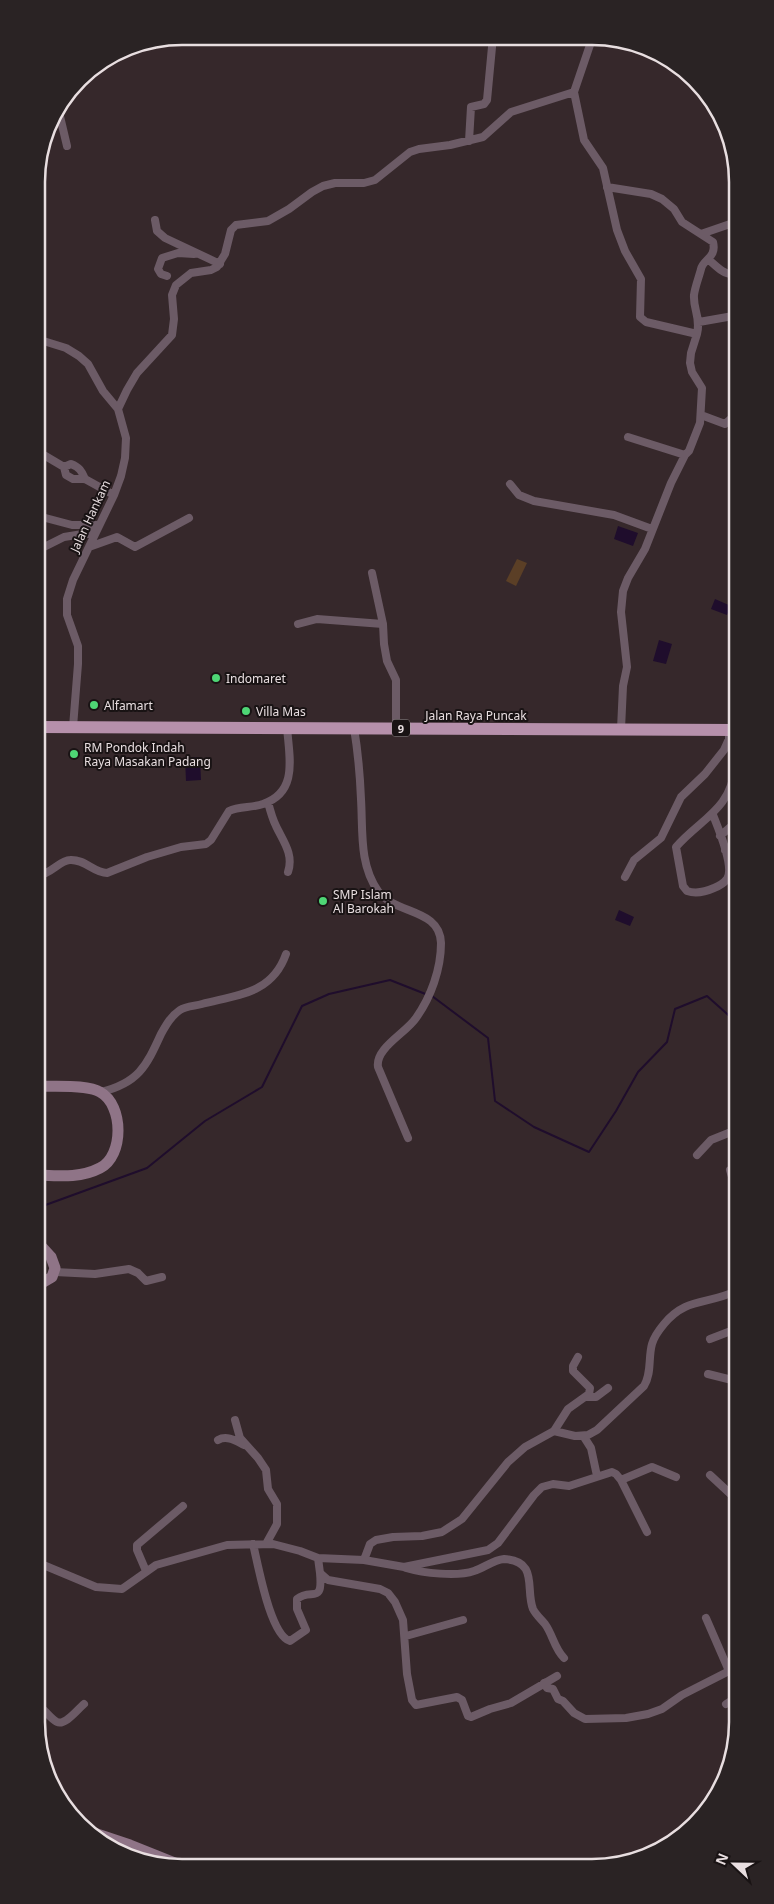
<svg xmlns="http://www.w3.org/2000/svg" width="774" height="1904" font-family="'Noto Sans',sans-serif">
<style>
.green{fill:#5b3f26}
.water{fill:#1f0d2c}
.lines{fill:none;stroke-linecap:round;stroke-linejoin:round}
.stream{stroke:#1f0d2c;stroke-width:2}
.minor{stroke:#6c5b66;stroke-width:8}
.secondary{stroke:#8f7487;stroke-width:11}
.trunk{stroke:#b690ab;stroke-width:12}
.poi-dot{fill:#4ed675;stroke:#191314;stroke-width:2}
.labels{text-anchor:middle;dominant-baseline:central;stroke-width:4;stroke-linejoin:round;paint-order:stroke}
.shield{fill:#191314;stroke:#aaa1a3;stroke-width:1}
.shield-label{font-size:11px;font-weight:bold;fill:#e8dee0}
.street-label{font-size:12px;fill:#e8dee0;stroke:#191314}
.poi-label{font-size:12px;fill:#e8dee0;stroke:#191314;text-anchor:start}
.rim{fill:none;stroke:#e8dee0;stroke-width:2.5}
</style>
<rect width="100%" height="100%" fill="#36282b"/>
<!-- green -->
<path class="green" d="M517 559 527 563 516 586 506 581Z"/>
<!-- water -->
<path class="water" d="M618 526 638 533 633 546 614 539Z
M715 599 731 606 727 615 711 609Z
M659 640 672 644 666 664 653 661Z
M200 757 201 780 186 781 185 758Z
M619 910 634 917 630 926 615 920Z"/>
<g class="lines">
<!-- stream -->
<path class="stream" d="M432 996 488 1038 495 1101 534 1127 589 1152 616 1111 638 1072 667 1042 675 1009 707 996 735 1021
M40 1207 147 1168 205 1121 262 1087 302 1006 329 994 390 980 428 995"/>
<!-- minor -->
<path class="minor" d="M187 36H190
M574 92 584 140 603 168 617 230 625 251 641 279 640 317 646 322 697 334 691 353 690 363 692 372 702 388 700 423 689 451 685 455 671 483 645 549 628 578 623 591 621 612 627 667 623 686 621 729
M58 108 67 146
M469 141 471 107 484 104 487 100 492 47
M607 187 651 194 662 199 674 209 682 222 713 242C717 258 703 259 701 269 699 277 695 287 694 295 693 310 701 317 697 334
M155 220 157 231 165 238 220 264
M701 234 733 223
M709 260C716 266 724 275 733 274
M167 276 161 274 158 269 162 258 178 253 194 254
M699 322 733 316
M37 339 66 348 79 356 88 364 103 391 118 409
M701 415 725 424 734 416
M628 437 685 455
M37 451 64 467 66 475 73 479H85L114 495
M64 467 71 464C79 467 82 471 85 479
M510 484 519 495 534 501 614 515 652 529
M38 516 72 525H99
M89 547 117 537 135 547 189 518
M38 550 64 537 95 532
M372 573 383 624 384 644 387 661 396 680V728
M298 624 317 619 383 624
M73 727 78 664V646L67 615V599L73 580 114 495 121 476 125 458 126 438 118 409 127 390 137 373 172 335 174 319 172 295 176 285 191 273 211 270 217 267 225 254 231 230 236 225 268 221 289 209 312 192 323 186 335 183H364L375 180 410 152 419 149 450 145 483 137 511 112 574 92 592 39
M354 728C358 752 360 775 361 799 363 831 359 864 378 891 395 915 440 908 441 943 441 969 431 997 416 1018 406 1033 375 1048 378 1067L408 1138
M735 748V756
M268 802C270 810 272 818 276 826 283 841 294 854 288 872
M713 815C718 828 735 867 727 879 724 883 719 886 714 888 705 892 696 894 687 891L683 886 676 847C700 819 731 810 735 767
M720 836 735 823
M725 850 735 852
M39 875C51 874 60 860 70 860 85 859 94 873 107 873L147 857 181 847 206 844 211 840 229 811C239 806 252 808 263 804 299 792 289 756 287 727
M625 877 634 860 661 838 681 797 705 774 724 750 729 739V730
M101 1092C138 1083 146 1067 161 1034 166 1025 171 1016 180 1010 186 1006 195 1006 202 1004 237 995 272 994 286 954
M697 1155 711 1140 736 1130
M730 1170 736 1190
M55 1272 95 1274 129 1269 138 1273 146 1281 162 1277
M710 1339 736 1329
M708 1374 736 1381
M585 1397H596L608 1388
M235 1420 240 1438 258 1458 266 1470 268 1489 277 1504V1524L266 1544
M554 1431 575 1436 588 1435 597 1430 644 1386C652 1373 648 1358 652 1344 654 1337 659 1330 664 1324 686 1297 707 1305 736 1291
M584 1437 591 1448 597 1476
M218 1440C227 1435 236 1441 244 1445
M710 1475 737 1500
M621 1480 652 1467 676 1477
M253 1544C258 1564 270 1635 290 1641L306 1630 297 1609V1599C311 1587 323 1606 320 1573
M318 1558 320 1573 328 1580 380 1589 388 1593 395 1602 403 1620 407 1674 412 1700 416 1705 457 1697 462 1700 468 1716 471 1717 490 1709 511 1703 557 1676
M364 1560 370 1544 376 1540 393 1537 422 1536 442 1532 462 1519 508 1462 525 1447 554 1431 568 1409 589 1394 590 1388 573 1371V1366L578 1357
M41 1564 96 1587 122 1589 156 1565 227 1545 273 1544 300 1551 318 1558 364 1560 404 1567 488 1550 498 1543 534 1495 542 1487 553 1484 569 1486 612 1472 616 1474 621 1480 647 1532
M406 1568C423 1573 457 1577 474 1571 484 1568 493 1560 504 1559 539 1561 525 1589 533 1609 536 1615 541 1619 545 1624 553 1635 554 1648 564 1658
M146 1571 137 1550V1545L183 1506
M706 1618 729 1671
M406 1636 463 1620
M544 1683 547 1688 553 1689 558 1699 563 1701 574 1713 585 1719 626 1718 648 1714 662 1709 682 1695 737 1667
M726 1704 737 1697
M41 1708C46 1711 51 1719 57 1722 65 1726 78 1709 84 1704"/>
<!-- secondary -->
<path class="secondary" d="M39 1086C54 1087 88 1084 100 1092 124 1105 124 1156 100 1168 81 1178 60 1176 39 1175
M40 1245 51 1257 55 1268 52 1277 40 1284
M85 1830 130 1845 180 1865"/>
<!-- trunk -->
<path class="trunk" d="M38 727 735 730"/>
</g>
<!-- markers -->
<g class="poi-dot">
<circle cx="216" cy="678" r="5"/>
<circle cx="94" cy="705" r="5"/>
<circle cx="246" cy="711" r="5"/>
<circle cx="74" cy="754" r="5"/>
<circle cx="323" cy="901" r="5"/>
</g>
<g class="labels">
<!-- shield labels -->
<rect class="shield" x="392" y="719.5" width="18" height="17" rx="4"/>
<g class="shield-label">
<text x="401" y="728">9</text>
</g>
<!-- street labels -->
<g class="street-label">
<text transform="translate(90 516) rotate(-65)">Jalan Hankam</text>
<text x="476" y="715">Jalan Raya Puncak</text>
</g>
<!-- poi labels -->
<g class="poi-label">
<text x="226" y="678">Indomaret</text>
<text x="104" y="705">Alfamart</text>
<text x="256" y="711">Villa Mas</text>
<text x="84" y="747">RM Pondok Indah<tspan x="84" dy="14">Raya Masakan Padang</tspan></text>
<text x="333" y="894">SMP Islam<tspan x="333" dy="14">Al Barokah</tspan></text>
</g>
</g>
<!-- crop -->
<path d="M0 0H774V1904H0ZM182 45H592A137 137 0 0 1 729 182V1722A137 137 0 0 1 592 1859H182A137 137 0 0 1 45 1722V182A137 137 0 0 1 182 45Z" fill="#2a2324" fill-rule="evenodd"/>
<path class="rim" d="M182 45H592A137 137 0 0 1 729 182V1722A137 137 0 0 1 592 1859H182A137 137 0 0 1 45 1722V182A137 137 0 0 1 182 45Z"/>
<!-- north arrow -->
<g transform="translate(734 1864) rotate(292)" stroke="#191314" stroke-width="4" paint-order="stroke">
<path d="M0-4L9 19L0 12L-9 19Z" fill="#e8dee0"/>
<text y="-8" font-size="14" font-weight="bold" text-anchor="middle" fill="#e8dee0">N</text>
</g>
</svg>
